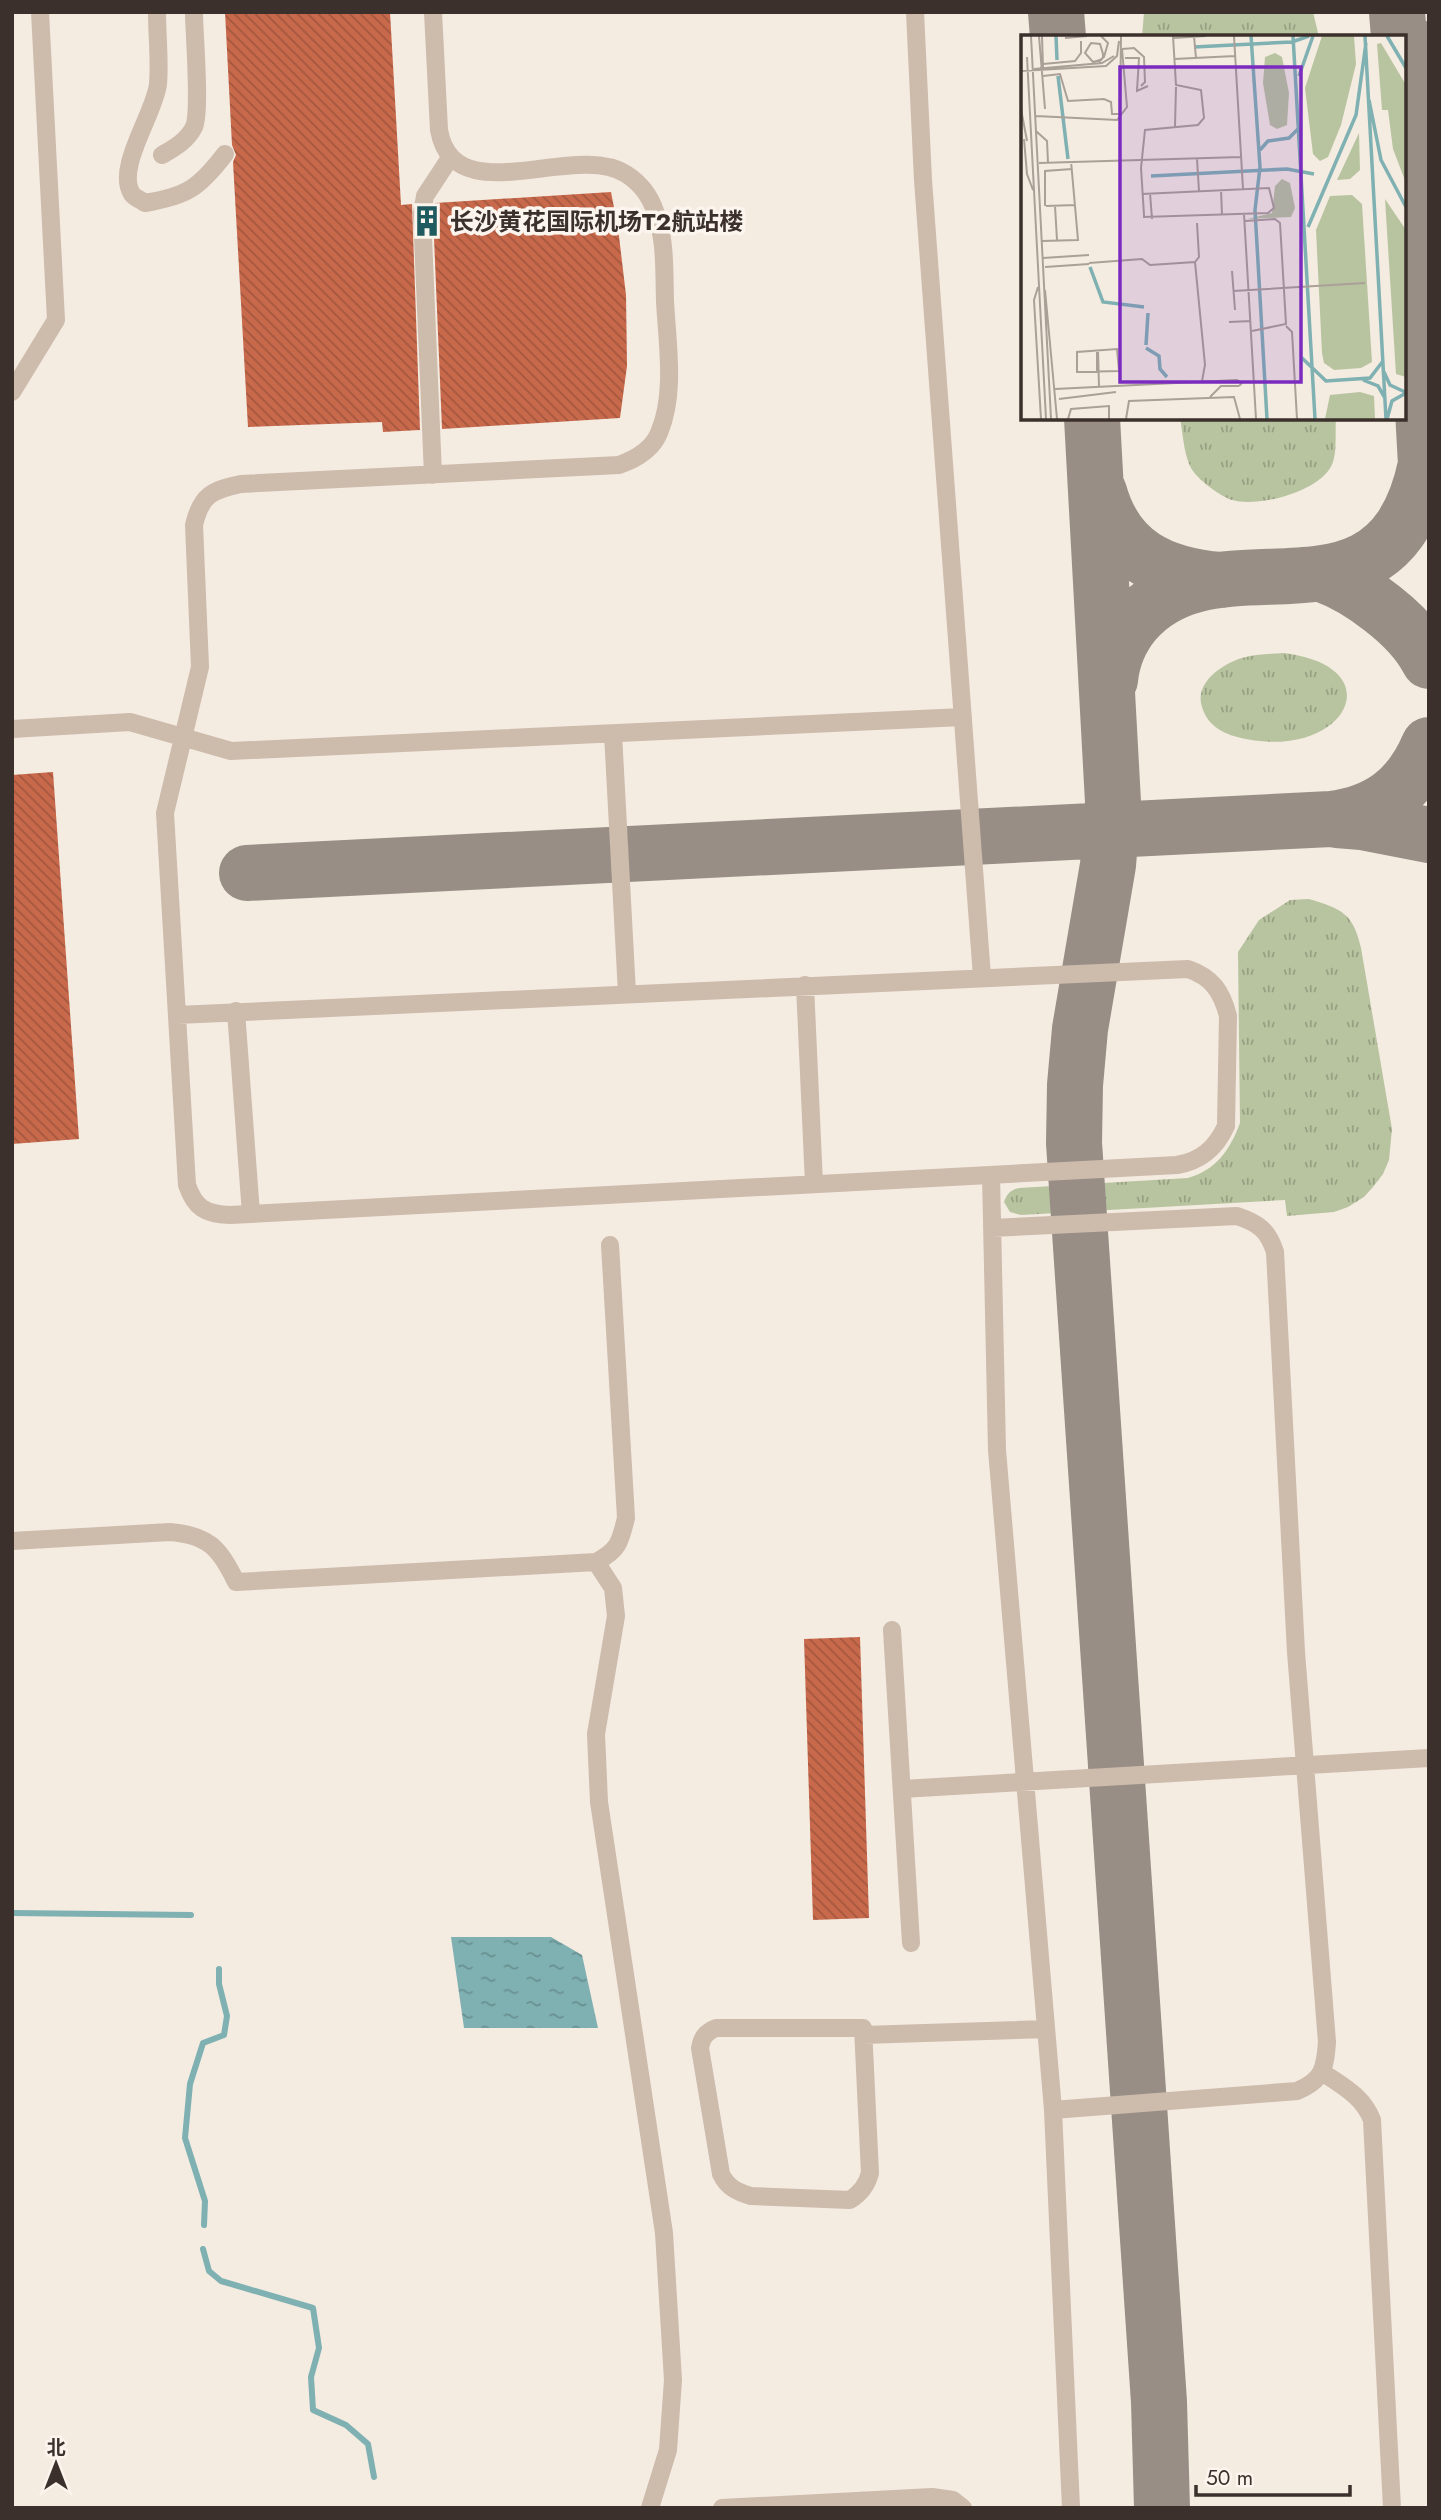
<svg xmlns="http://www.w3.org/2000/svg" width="1441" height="2520" font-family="Jost,'Noto Sans SC',sans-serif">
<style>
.grass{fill:url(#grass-tufts)}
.water{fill:url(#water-ripples)}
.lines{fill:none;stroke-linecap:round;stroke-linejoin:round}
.stream{stroke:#7fb0b2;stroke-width:6}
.taxiway{stroke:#988e86;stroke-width:56}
.building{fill:url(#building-back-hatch)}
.minor{stroke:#cdbbac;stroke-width:18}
.labels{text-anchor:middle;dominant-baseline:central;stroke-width:7;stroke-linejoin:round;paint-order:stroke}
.poi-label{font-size:24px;font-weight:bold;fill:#3b302b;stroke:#fbf5ee;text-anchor:start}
.inset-river{fill:none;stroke:#7fb0b2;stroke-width:3.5}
.inset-road{fill:none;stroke:#aaa098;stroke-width:2}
.view{fill:#7b2cbf;fill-opacity:0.15;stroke:#7b2cbf;stroke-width:3.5}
.inset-edge{fill:none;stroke:#3b302b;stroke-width:3.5}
</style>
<defs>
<pattern id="grass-tufts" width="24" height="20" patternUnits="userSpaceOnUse" patternTransform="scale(1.75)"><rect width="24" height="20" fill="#b8c4a0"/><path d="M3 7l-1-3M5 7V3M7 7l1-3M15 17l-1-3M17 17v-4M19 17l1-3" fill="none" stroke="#97a083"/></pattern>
<pattern id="water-ripples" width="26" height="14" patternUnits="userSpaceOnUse" patternTransform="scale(1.75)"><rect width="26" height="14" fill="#7fb0b2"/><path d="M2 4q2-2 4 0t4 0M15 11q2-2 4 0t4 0" fill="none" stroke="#699091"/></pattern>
<pattern id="building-back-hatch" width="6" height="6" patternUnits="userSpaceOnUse" patternTransform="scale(1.75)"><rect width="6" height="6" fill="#c8694b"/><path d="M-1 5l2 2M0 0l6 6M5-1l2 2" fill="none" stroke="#a4573f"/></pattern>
</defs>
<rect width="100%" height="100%" fill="#f4ebe1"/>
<!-- grass -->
<path class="grass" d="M1144 12H1313L1319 37H1142Z
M1180 418H1336C1335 431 1337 450 1333 462 1324 491 1258 508 1232 500 1220 496 1200 481 1193 471 1184 458 1183 434 1180 418Z
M1284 653C1394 667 1346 759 1246 739 1225 735 1208 727 1202 707 1194 683 1222 664 1242 658 1255 654 1270 654 1284 653Z
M1309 899C1342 909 1353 913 1361 948L1392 1129 1389 1160 1383 1174 1373 1187 1364 1197 1348 1207 1334 1212 1287 1216 1285 1200 1021 1215 1010 1212 1004 1202C1007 1194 1010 1190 1019 1188L1188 1178C1216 1170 1230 1150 1240 1123L1238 952 1259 920 1290 900Z"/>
<!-- water -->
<path class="water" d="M451 1937H551L582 1955 598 2028H464Z"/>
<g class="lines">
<!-- stream -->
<path class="stream" d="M12 1913 191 1915
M204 2225 205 2201 185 2138 190 2084 203 2043 224 2035 227 2016 219 1984V1969
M203 2249 209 2271 221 2281 313 2308 319 2348 311 2377 313 2410 346 2425 368 2444 374 2477"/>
<!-- taxiway -->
<path class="taxiway" d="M1056 12 1058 37
M1397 12 1399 37
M1404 101 1411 193 1428 501
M1416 146 1429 49
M1092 418 1113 802 1108 865 1080 1029 1075 1085 1074 1143 1159 2402 1162 2508
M1099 492C1116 554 1161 575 1221 580
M1322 574C1359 587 1411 625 1429 661
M1110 680C1112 659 1120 639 1134 622 1219 522 1387 651 1426 464
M1337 820 1362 822 1429 835
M247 873 1331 819C1379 813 1410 790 1429 745"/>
</g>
<!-- building -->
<path class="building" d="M225 12H390L401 205 412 204 420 430 383 432 382 422 248 427 233 162 236 155 232 145Z
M611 192 618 228 626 295 627 366 620 418 442 429 433 214 435 203Z
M53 772 79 1139 12 1144V775Z
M860 1637 869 1918 813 1920 804 1639Z"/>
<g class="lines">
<!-- minor -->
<path class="minor" d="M157 12C157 36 160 61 158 84 155 113 115 168 132 194 135 198 141 200 145 203 187 196 199 188 225 154
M915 12 923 180 982 977
M162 155C174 148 187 141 194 127 201 110 194 34 194 12
M12 392 56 320 40 12
M433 475 422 213 425 196 450 158
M12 729 130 722 231 751 963 717
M613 734 627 993
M805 985 814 1184
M236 1011 251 1214
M177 1015 1188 969C1212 977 1222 992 1228 1016L1226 1126C1216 1148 1201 1161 1177 1165L230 1215C205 1214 195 1208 187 1185L165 813 200 667 194 525C201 495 212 490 241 484L619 465C636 459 652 450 659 433 676 393 667 342 665 301 664 272 666 239 655 211 650 196 640 183 626 174 574 141 454 214 439 130L433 12
M991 1175 997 1450 1053 2110 1071 2508
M992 1228 1237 1216C1258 1223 1268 1230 1275 1252L1296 1652 1327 2042C1325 2069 1323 2080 1297 2091L1053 2110
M12 1541 170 1532C208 1535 220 1548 236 1582L596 1562C619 1550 620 1542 626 1518L610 1245
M596 1562 613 1588 616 1616 596 1734 599 1802 664 2233 673 2380 668 2450 650 2508
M892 1630 911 1943
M902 1789 1429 1758
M716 2028H863L870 2173C867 2185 861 2193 850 2200L751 2196C737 2192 727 2187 721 2174L700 2048C702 2037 706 2032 716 2028Z
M863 2035 1046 2029
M1322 2072C1342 2086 1363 2096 1372 2120L1392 2508
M722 2508 932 2497 953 2500 963 2508"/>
</g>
<!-- icons -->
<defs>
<symbol id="building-bare" viewBox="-9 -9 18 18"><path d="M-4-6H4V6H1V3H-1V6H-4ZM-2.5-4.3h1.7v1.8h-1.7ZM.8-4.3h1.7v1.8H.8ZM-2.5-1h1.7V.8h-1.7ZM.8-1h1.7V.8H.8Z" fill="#1f5a5e" stroke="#fbf5ee" stroke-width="2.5" paint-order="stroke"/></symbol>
</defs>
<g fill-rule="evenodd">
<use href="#building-bare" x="405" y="199" width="44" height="44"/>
</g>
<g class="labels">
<!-- poi labels -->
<g class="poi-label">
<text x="450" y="221">长沙黄花国际机场T2航站楼</text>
</g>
</g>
<!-- overview -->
<g transform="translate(1021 35)">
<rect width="385" height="385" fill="#f4ebe1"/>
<path d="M301 1H333L335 29 320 90 307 122 299 126 292 119 284 53ZM360 8 385 50V148L372 114 367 75H361L356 9ZM254 18 261 22 268 58 266 90 256 94 249 90 242 48 244 22ZM338 98 339 135 329 144 316 145ZM261 144 269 148 274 173 270 182 226 184 251 178 254 151ZM331 160 341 169 351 327 340 333 313 335 303 328 301 318 295 195 309 161ZM364 164 385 195V342L375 339ZM339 357 353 361 354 384H304L309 360Z" fill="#b8c4a0"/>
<path class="inset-river" d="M35 1 36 25M230 1 239 132 234 175 246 384M272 1 294 384M344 1 365 384M366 1 385 33M173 12 271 7 288 1M37 41 47 124M278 41 292 1M348 65 360 125 385 172M239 115 247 106 268 103 277 94M130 141 266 134 293 139M287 192 335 80 345 8M69 232 82 267 123 272M125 310 127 278M125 313 138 321 139 334 146 342M281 323 305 346 349 343 362 326M362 335 369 350 384 357M342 345 357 351 364 363M366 384 371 366 385 358"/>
<path class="inset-road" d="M10 1 30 384M18 1 24 74M21 1 22 33M173 1 175 23M213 1 222 154M44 3 66 1M152 3 185 1M101 14 113 13 123 22 124 47 120 51M6 22 25 384M104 23H118L116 56 127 51M153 24 214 21M78 27 81 24 82 22V19L79 9 70 8 64 18 72 27 79 25 83 22 87 8 80 1M22 29 54 26 60 18V6M13 34 81 28 93 21M0 36 85 31 96 21 98 6M22 41 39 39 47 66 83 64 90 67 91 79H99L100 1M0 74 6 106M15 81 96 85 106 72 101 14M154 91 155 52M15 96 26 106 27 128M3 104 6 139 12 155M176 124 178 156M18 128 220 122M200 155 201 180M129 158 131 184M121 159 248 153 253 173 247 178 123 182V180L120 133 124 95 177 90 183 83 180 55 155 50 152 1M24 171V136L51 134M25 171 54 170M34 171 36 205M223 179 235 384M224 186 254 184 259 188 265 289 231 296M21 206 57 205 50 126M22 223 68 220M174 227 184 330 181 346M68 228 121 224 129 230 174 227 178 222 176 188M24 232 68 229M211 236 214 275M17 252 13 265 20 384M24 255 36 384M212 256 344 248M208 287 230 286M265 291 271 297 276 384M96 314 98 336 56 337V317ZM77 315 78 352M76 337V315M34 354 216 345 221 348 218 351M189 362 200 351H218M38 364 95 357M47 384 50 374 88 371V384M105 384 108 366 213 362 219 384"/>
<path class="view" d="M99 32H280V347H99Z"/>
<rect width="385" height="385" class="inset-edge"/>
</g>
<!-- border -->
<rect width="1441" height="2520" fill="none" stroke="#3b302b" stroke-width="28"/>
<!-- north arrow -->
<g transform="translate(56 2464)" stroke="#fbf5ee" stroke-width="5" paint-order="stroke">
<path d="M0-5L12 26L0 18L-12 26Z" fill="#3b302b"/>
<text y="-10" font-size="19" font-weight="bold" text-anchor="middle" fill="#3b302b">北</text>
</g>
<!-- scale -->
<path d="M1196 2485v10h154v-10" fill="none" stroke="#3b302b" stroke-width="3.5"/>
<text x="1206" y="2485" font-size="21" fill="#3b302b" stroke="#fbf5ee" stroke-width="5" paint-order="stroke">50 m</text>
</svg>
